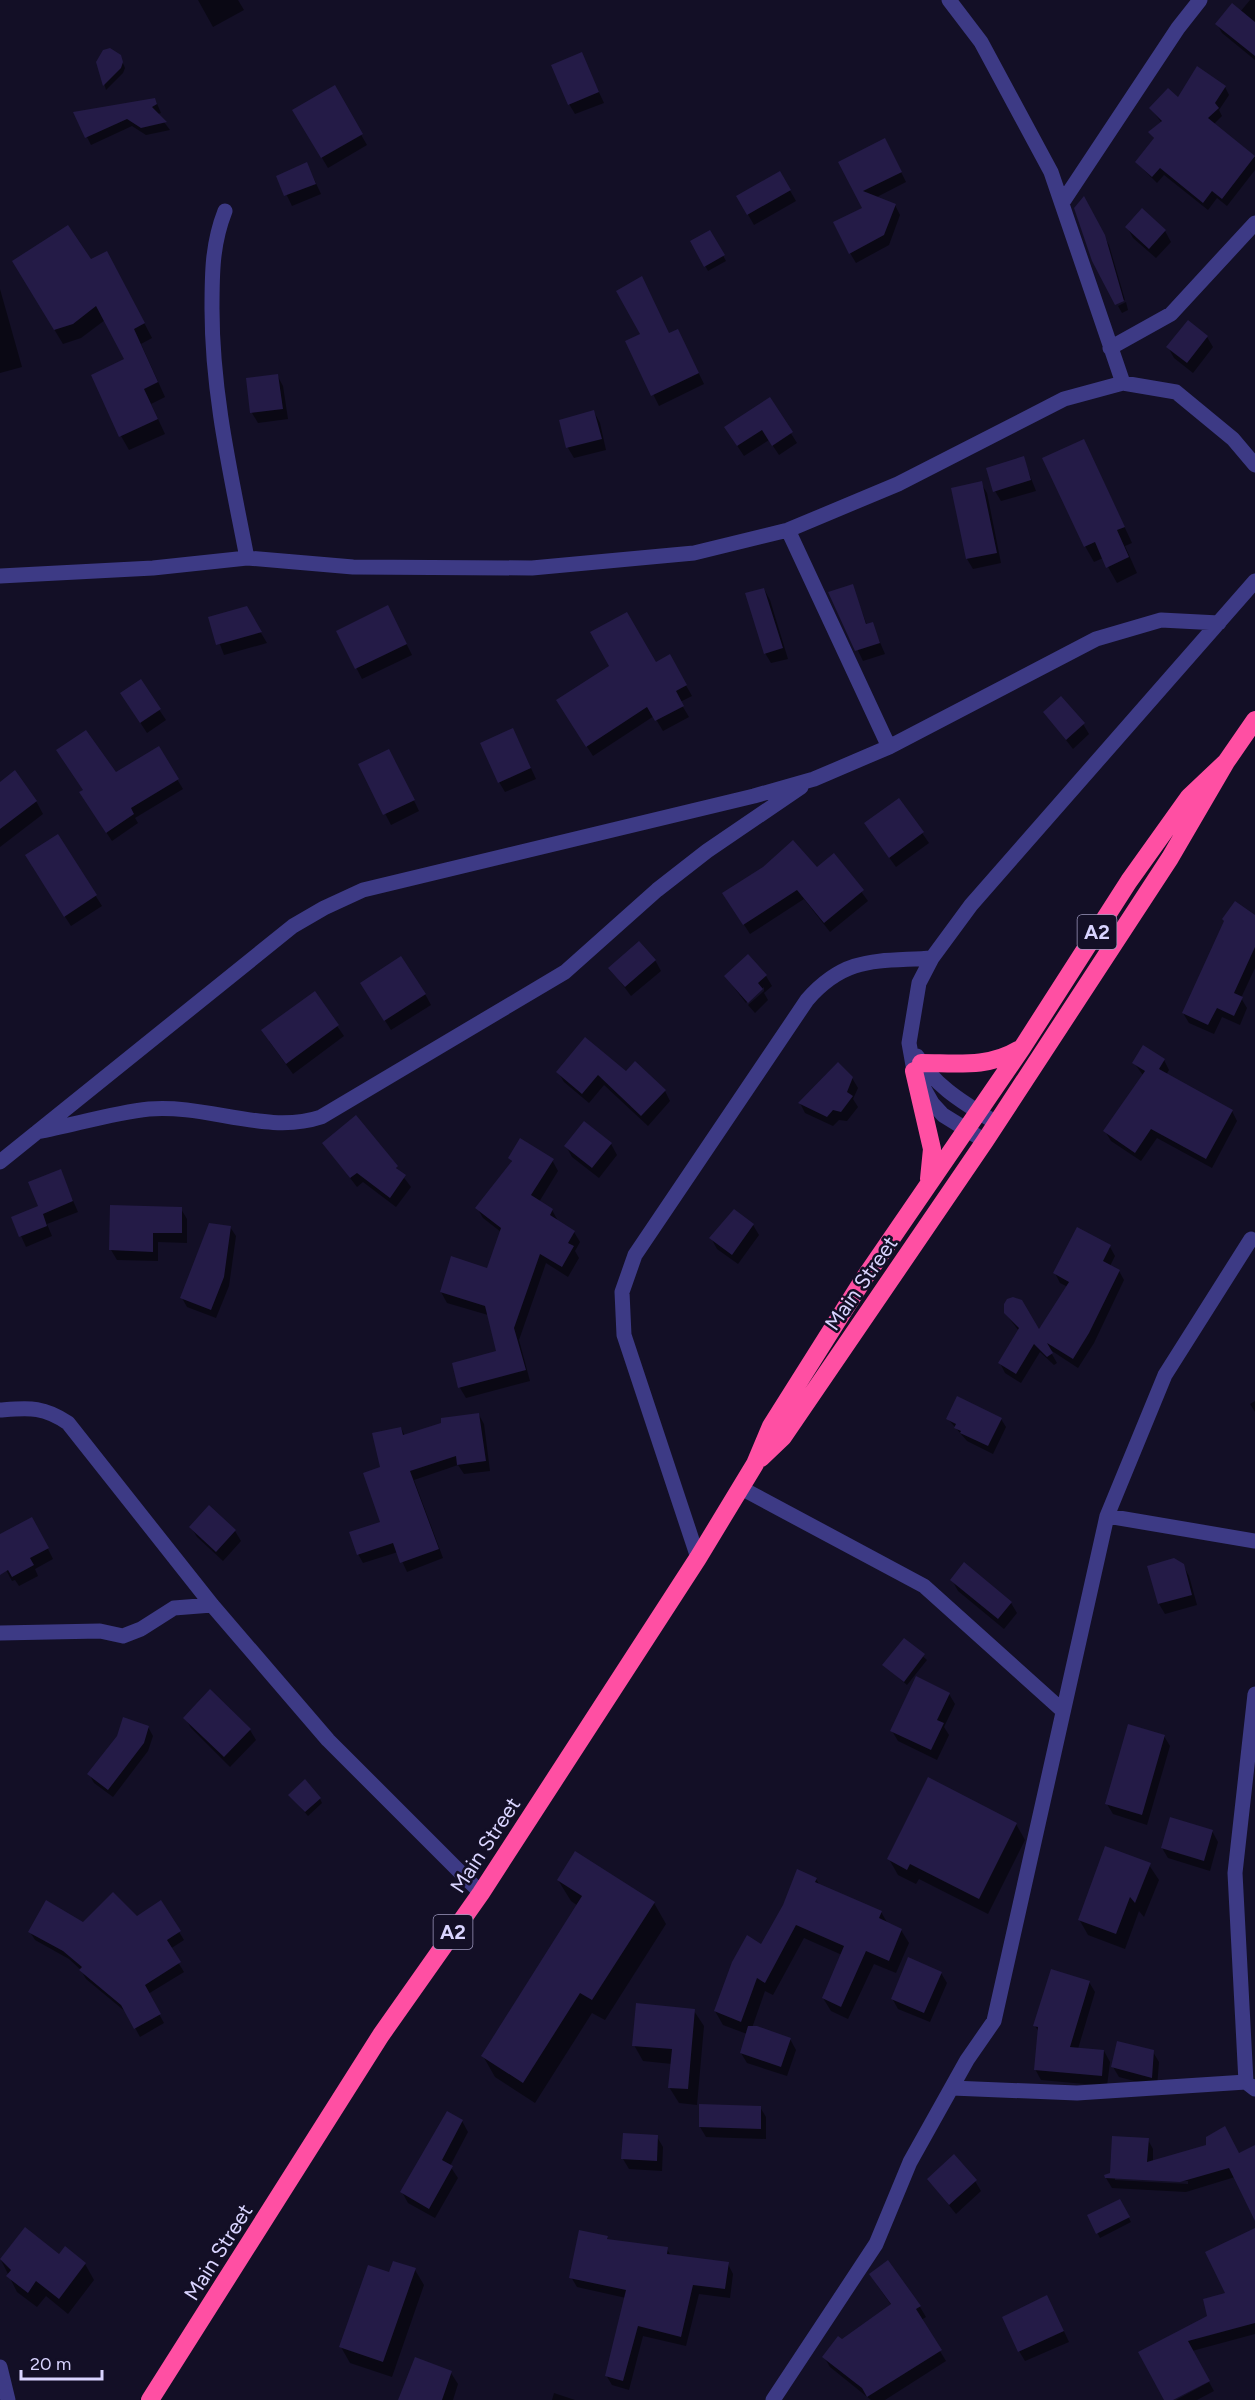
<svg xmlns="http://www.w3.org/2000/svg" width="1255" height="2400" font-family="Figtree,sans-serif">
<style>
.shadow{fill:#0007;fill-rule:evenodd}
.building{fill:#241b47}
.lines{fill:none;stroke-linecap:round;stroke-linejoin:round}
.minor{stroke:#3d3a85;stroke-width:15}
.highway{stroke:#ff4fa3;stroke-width:18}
.labels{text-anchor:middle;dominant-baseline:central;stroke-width:5;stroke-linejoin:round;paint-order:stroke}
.shield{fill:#130f26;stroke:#9e99be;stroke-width:1.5}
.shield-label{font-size:20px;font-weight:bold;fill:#d9d4ff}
.street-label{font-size:21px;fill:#d9d4ff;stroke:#130f26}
</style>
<rect width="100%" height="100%" fill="#130f26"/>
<!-- shadow -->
<path class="shadow" d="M198 0H238L244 10 213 27Z
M1250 0H1255V60L1222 33 1217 24 1240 12Z
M581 54 604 103 575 114 569 104Z
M120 56 125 68 123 73 106 90 98 62Z
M1225 87 1229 95 1219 110 1222 116 1214 124 1255 157V170L1227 206 1217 198 1208 210 1164 175 1157 183 1136 162 1155 140 1150 132 1162 123 1151 109Z
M334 88 367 145 328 168 294 111Z
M155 99 161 113 158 114 170 130 146 135 132 126 91 145 75 113Z
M890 150 906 182 875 198 895 205 900 215 889 245 856 263 850 253 864 208 840 162Z
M307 164 321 194 292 206 278 177Z
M780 173 796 201 754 225 738 197Z
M1084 199 1109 245 1125 300 1116 303Z
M1142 210 1165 231 1171 242 1156 258 1133 238 1127 227Z
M710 232 726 261 708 271 692 242Z
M91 261 115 267 152 338 141 344 165 397 151 404 165 434 129 450 121 436 126 360 105 320 81 338 63 344 22 276Z
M0 289 22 367 0 373Z
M1126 302 1128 310 1122 313 1118 306Z
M669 334 683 341 704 384 659 406 627 342 642 335Z
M1207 337 1213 347 1193 373 1174 358 1168 347Z
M277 375 283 386 288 419 258 423 252 413 247 379Z
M770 400 797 443 779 455 769 440 744 456 732 438Z
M594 412 600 423 606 450 574 458 568 448 561 421Z
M1092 457 1132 543 1125 546 1137 573 1117 583 1103 558 1094 562 1085 546Z
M1023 458 1036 491 1001 501 995 491Z
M981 483 987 493 1001 563 973 569 967 559Z
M852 586 867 625 872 624 885 654 863 661 830 593Z
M764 589 770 600 788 659 771 663 765 653Z
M246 608 267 643 224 655 210 618Z
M393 617 412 655 362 679 338 632Z
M670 657 692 696 680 702 689 717 663 731 654 716 593 756 564 711Z
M140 681 166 720 147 733 128 704Z
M1045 713 1083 724 1089 734 1073 749Z
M518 740 536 779 505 792 499 782Z
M158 748 183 789 135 818 138 823 112 841 86 802 115 774Z
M395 761 419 811 391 825 360 765Z
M0 784 36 801 43 814 0 847Z
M899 800 929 843 896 867 872 834Z
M58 836 102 906 71 926 32 866Z
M834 855 868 901 830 932 804 899 750 934 730 903 764 868 817 869Z
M1255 917V968L1241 998 1247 1008 1240 1025 1222 1017 1214 1034 1189 1023 1183 1013Z
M655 960 661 971 631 996 610 968Z
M766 976 772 986 764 993 768 1000 755 1013 748 1005 764 991V987L746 1003 726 977Z
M314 993 344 1036 293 1074 269 1041Z
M368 994H425L431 1005 391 1030Z
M1164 1060 1169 1070 1166 1075 1232 1111 1237 1121 1212 1168 1157 1138 1141 1161 1111 1141 1105 1131 1143 1075 1134 1063Z
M558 1072 626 1073 665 1091 670 1101 648 1126 604 1085 589 1103 564 1082Z
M852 1078 858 1088 853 1099 858 1107 847 1121 839 1120 833 1126 805 1113 800 1103Z
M584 1123 611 1144 617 1155 599 1178 572 1157 566 1146Z
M324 1144 396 1167 411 1187 396 1207 363 1182 357 1187Z
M510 1158 552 1160 558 1171 539 1202 552 1210 558 1221 574 1232 580 1242 575 1251 579 1258 568 1277 546 1263 519 1340 530 1381 466 1398 460 1388 454 1364 498 1352 488 1315 447 1303 441 1292 488 1270 501 1232 483 1218 477 1208 512 1163Z
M60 1171 78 1212 47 1224 52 1236 26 1247 13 1218 40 1207Z
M181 1209 187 1219V1243L158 1242V1261L117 1260 111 1250Z
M753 1225 759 1235 738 1264 717 1249 711 1238Z
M230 1227 236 1236 229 1286 216 1318 187 1307 182 1298Z
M1110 1247 1115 1256 1110 1266 1119 1271 1124 1280 1094 1343 1078 1368 1049 1349 1057 1363 1054 1365 1040 1352 1021 1383 1005 1373 1000 1363 1019 1331 1005 1313 1039 1331 1068 1287 1060 1283 1055 1273Z
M1255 1401V1412L1250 1404Z
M479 1415 484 1424 490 1471 464 1474 458 1465 414 1480 443 1558 407 1572 398 1552 363 1563 358 1554 382 1523V1468L401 1428 405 1436Z
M948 1419H1001L1006 1427 993 1454 967 1441Z
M209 1507 235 1531 241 1541 223 1561 197 1537 191 1527Z
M38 1529 53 1559 35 1569 38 1576 19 1586 15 1580 12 1581 0 1559V1536Z
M1183 1565 1189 1576 1197 1605 1165 1614 1159 1604 1149 1567Z
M952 1580 1011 1603 1017 1613 1004 1629 958 1591Z
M904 1640 927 1660 907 1685 884 1665Z
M949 1694 955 1704 944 1727 949 1735 937 1760 898 1741 892 1731Z
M185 1718 250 1730 256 1740 230 1767 191 1728Z
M148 1727 153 1736 148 1751 113 1797 94 1783 89 1774Z
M1164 1736 1170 1746 1147 1825 1113 1814 1107 1804Z
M293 1799H320L322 1803 308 1816Z
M1016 1824 1025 1840 988 1914 919 1879 916 1884 898 1875 889 1859Z
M1212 1831 1218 1842 1210 1871 1168 1858 1162 1848Z
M1149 1865 1159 1880 1144 1917 1139 1911 1125 1949 1088 1935 1079 1919Z
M816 1879 820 1886 881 1912 888 1924 901 1930 909 1943 896 1973 874 1964 848 2019 831 2011 823 1998 842 1955 804 1938 773 1995 765 1991 752 2028 790 2039 796 2050 787 2076 747 2063 741 2053 747 2034 723 2025 715 2011 761 1946Z
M558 1880 654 1903 666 1924 605 2020 592 2013 535 2103 495 2077 483 2056 578 1906 571 1901Z
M161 1902 184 1940 170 1949 184 1972 148 1994 164 2023 140 2037 127 2013 86 1979 81 1970 69 1959 35 1940 30 1932 137 1918Z
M941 1973 947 1983 930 2022 898 2009 892 1998Z
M1089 1982 1095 1992 1078 2049 1104 2051 1110 2062 1107 2086 1041 2080 1035 2069 1039 2032 1035 2026Z
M694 2011 704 2026 697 2105 679 2103 669 2087 672 2064 643 2061 634 2045Z
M1153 2052 1159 2062 1157 2087 1119 2077 1113 2067Z
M760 2107 766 2117V2139L706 2137 700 2127Z
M447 2113 462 2121 468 2132 450 2166 458 2178 435 2218 408 2203 402 2192Z
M657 2137 663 2147 662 2171 629 2169 623 2159Z
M1148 2140 1153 2149V2163L1255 2151V2195L1235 2177 1186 2192 1112 2188 1106 2178ZM1115 2177 1188 2181V2184L1115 2180Z
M928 2179 975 2181 981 2191 956 2214Z
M1119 2200 1131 2222 1100 2238 1089 2216Z
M1255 2230V2334L1192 2351 1170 2400H1166L1140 2352 1209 2316 1227 2294Z
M607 2238 608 2240 667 2249 671 2256 728 2264 733 2274 730 2298 699 2294 686 2346 643 2336 629 2390 612 2385 606 2375 626 2298 577 2287 571 2277Z
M65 2248 85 2264 94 2280 68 2314 46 2296 37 2307 17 2292 1 2260 60 2256Z
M415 2270 424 2285 392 2377 350 2363 341 2347 390 2274Z
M877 2285 920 2307 926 2317 921 2320 946 2361 885 2400H871L830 2367 824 2357 892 2306Z
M1053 2308 1069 2342 1025 2361 1019 2351Z
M451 2373 458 2384 453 2400H400Z
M1209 2382 1214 2391 1197 2400H1176Z
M554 2393 575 2400H552Z"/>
<!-- building -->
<path class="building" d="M1232 3 1255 22V56L1215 24Z
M110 48 121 55 123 62 121 68 103 86 96 62 103 50Z
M582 52 599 92 568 105 551 65Z
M1197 66 1226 86 1215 103 1219 108 1208 118 1255 156 1222 199 1212 191 1203 203 1160 168 1152 177 1135 162 1154 138 1148 132 1162 121 1149 108 1168 88 1178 97Z
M335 85 363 134 321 158 292 110Z
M155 98 157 104 152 107 167 122 141 128 127 119 85 138 73 112Z
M885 138 902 172 863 191 896 204 884 235 849 254 833 222 862 208 838 162Z
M307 162 316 184 284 196 276 176Z
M780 171 791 190 747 215 736 196Z
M1084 196 1105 235 1124 301 1115 305 1092 261 1074 208Z
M1142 208 1166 230 1149 249 1125 227Z
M68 225 91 259 107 251 145 323 134 329 158 382 144 389 158 419 119 437 91 375 124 359 96 306 73 324 54 330 12 261Z
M710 230 725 255 704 267 690 241Z
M642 276 669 333 678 329 699 373 651 396 625 341 640 334 616 291Z
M1188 320 1208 336 1187 363 1166 347Z
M278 374 283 409 250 413 246 378Z
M770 397 793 432 772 446 762 430 737 446 724 427Z
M594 410 602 439 566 448 559 420Z
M1084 439 1125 527 1117 530 1129 557 1106 568 1095 542 1084 547 1042 458Z
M1024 456 1031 480 993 492 986 468Z
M982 481 997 553 966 559 951 488Z
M853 584 866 624 873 622 880 643 855 651 828 592Z
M764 588 783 648 764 654 745 593Z
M388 605 407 644 355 669 336 631Z
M247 606 262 632 216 645 208 617Z
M627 612 656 662 670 654 687 685 676 691 684 706 655 721 647 707 586 747 556 700 609 666 590 632Z
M141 679 161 709 140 723 120 693Z
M1061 696 1085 723 1066 740 1043 712Z
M513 728 531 768 498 783 480 743Z
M86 730 116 772 159 746 179 779 131 808 134 814 106 833 79 792 83 790 56 750Z
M389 749 415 800 383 815 358 764Z
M15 770 37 801 0 829V782Z
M899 798 924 832 889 858 864 823Z
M58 834 97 895 64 917 25 855Z
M793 840 817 867 834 853 864 890 824 923 797 890 743 925 722 893 763 867Z
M1235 901 1255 915V947L1234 993 1243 997 1234 1016 1217 1008 1208 1025 1182 1013 1224 921 1222 919Z
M639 941 656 960 625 987 608 968Z
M748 954 767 975 758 983 763 989 748 1003 724 976Z
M401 956 426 994 384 1021 360 983Z
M315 991 339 1025 286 1064 261 1030Z
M585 1037 626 1071 635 1061 666 1090 641 1116 598 1075 582 1094 556 1072Z
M1143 1045 1165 1059 1159 1069 1233 1110 1206 1159 1151 1129 1135 1153 1103 1131 1145 1071 1132 1063Z
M838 1062 853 1077 847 1092 853 1096 841 1112 833 1110 827 1117 798 1103Z
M356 1115 398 1166 396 1168 406 1175 390 1198 357 1173 350 1178 322 1143Z
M584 1121 612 1143 592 1168 564 1146Z
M520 1138 554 1159 531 1195 553 1209 550 1215 575 1231 568 1243 574 1246 562 1267 540 1254 514 1328 526 1370 458 1388 452 1363 496 1351 485 1306 440 1292 451 1256 487 1268 501 1228 475 1208 512 1161 508 1158Z
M61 1169 73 1201 43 1214 47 1226 19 1237 11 1217 38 1206 28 1182Z
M110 1205 182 1207V1233H153V1252L109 1250Z
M734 1209 754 1224 732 1255 709 1238Z
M209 1223 231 1226 224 1277 211 1310 180 1298Z
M1077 1227 1111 1245 1103 1261 1120 1270 1089 1333 1073 1359 1047 1343 1053 1353 1047 1357 1034 1344 1016 1374 998 1363 1019 1328 1004 1313V1304L1007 1299 1013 1297 1022 1300 1039 1329 1069 1282 1053 1273Z
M957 1396 1002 1418 988 1446 960 1433 961 1431 954 1428 956 1424 946 1419Z
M479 1413 486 1461 457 1465 456 1456 410 1471 439 1549 400 1563 393 1543 357 1555 349 1532 380 1522 363 1473 380 1467 372 1433 401 1427 403 1435 441 1423V1418Z
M209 1505 236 1530 216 1552 189 1527Z
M32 1517 49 1548 30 1558 34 1565 12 1577 8 1570 0 1575V1534Z
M1174 1558 1184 1564 1192 1595 1158 1604 1147 1566Z
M964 1562 1012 1602 998 1619 950 1580Z
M904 1638 925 1654 904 1682 882 1665Z
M916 1676 950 1693 937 1720 944 1723 931 1750 890 1731Z
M210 1689 251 1729 224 1757 183 1718Z
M123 1717 149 1726 144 1743 108 1790 87 1774 117 1736Z
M1128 1724 1165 1735 1142 1815 1105 1804Z
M928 1777 1017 1823 979 1899 910 1864 907 1870 887 1859Z
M305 1779 321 1798 305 1812 288 1795Z
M1170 1817 1213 1830 1204 1861 1161 1848Z
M1105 1846 1151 1863 1135 1903 1130 1897 1116 1934 1078 1920Z
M575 1851 655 1902 592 2000 580 1993 523 2083 481 2056 582 1896 557 1880Z
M797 1869 817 1878 815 1882 882 1911 879 1918 902 1929 889 1961 866 1951 841 2007 822 1998 844 1946 796 1925 765 1983 757 1978 741 2022 714 2011 732 1962 747 1935 761 1944 783 1905Z
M113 1892 137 1916 161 1900 181 1931 167 1940 181 1962 145 1985 161 2014 134 2029 121 2005 79 1970 82 1967 63 1951 28 1932 46 1900 83 1922Z
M908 1957 942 1972 924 2013 891 1999Z
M1051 1969 1090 1981 1070 2047 1104 2050 1102 2076 1034 2070 1038 2027 1033 2026Z
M636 2003 695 2009 688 2089 668 2088 672 2049 632 2046Z
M748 2026H757L791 2038 781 2067 740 2053Z
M1117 2041 1154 2050 1152 2078 1111 2067Z
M699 2104 761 2106V2129L699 2127Z
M447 2111 463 2120 442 2160 453 2166 429 2209 400 2192Z
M1225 2126 1239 2153 1255 2145V2221L1229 2168 1180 2182 1105 2178 1104 2175 1110 2173 1112 2136 1149 2138 1147 2162 1206 2145V2137Z
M623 2133 658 2135 657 2161 621 2159Z
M954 2154 977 2180 949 2205 927 2179Z
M1120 2199 1130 2217 1096 2234 1087 2215Z
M25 2227 59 2254 65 2246 86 2263 59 2299 36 2281 28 2293 6 2276 11 2270 0 2259Z
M1255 2228V2323L1188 2341 1210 2381 1173 2400H1164L1138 2352 1207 2316 1203 2299 1225 2293 1205 2252Z
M579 2230 608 2236 607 2239 668 2247 667 2254 729 2262 725 2289 693 2285 681 2337 638 2326 623 2381 605 2376 626 2290 569 2278Z
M888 2260 921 2306 916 2309 942 2350 867 2397 862 2388 822 2357 838 2336 842 2339 891 2304 869 2274Z
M393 2261 416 2268 383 2362 339 2347 368 2265 389 2272Z
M1047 2295 1064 2331 1018 2352 1002 2317Z
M415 2357 452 2371 442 2400H398Z"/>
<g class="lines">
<!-- minor -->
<path class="minor" d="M949 0 981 42 1051 172 1123 383
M1062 203 1178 28 1200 0
M225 211C212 244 212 274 212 309 212 394 231 475 247 558
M1110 348 1171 314 1255 223
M788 530 889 747
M0 576 153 568 247 558 353 567 532 568 694 553 788 530 898 484 1064 399 1123 383 1176 392 1233 439 1255 465
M917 1056C936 1088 966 1104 996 1123
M37 1132C74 1125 112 1113 149 1109 207 1104 267 1135 321 1117L565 972 657 890 707 851 801 787
M985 1141 943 1115 932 1103 914 1071 909 1043 919 983 932 958 971 905 1255 581
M0 1162 293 926 324 908 363 890 754 796 814 779 889 747 1096 639 1161 620 1219 623
M0 1410C29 1408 43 1406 68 1423L212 1605 328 1740 481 1893
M741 1488 924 1586 1063 1711
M1107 1516 1255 1541
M698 1558 624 1335 622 1292 635 1255 807 1000C846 955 878 962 932 958
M0 1633 100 1631 123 1636 141 1629 174 1608 212 1605
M1246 2082 1235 1873 1255 1694
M952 2088 1077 2093 1246 2082 1255 2089
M0 2367 8 2400
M773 2400 876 2244 910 2162 967 2060 994 2021 1107 1516 1165 1375 1251 1239"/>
<!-- highway -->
<path class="highway" d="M921 1063C956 1063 988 1068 1018 1050
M914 1071 932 1149 929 1179
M761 1458 783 1437 985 1141 1170 858 1226 762 1255 720
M150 2400 381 2035 481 1893 698 1558 755 1464 771 1426 863 1280 1022 1048 1129 881 1189 797 1226 762"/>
</g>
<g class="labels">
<!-- shield labels -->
<g class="shield">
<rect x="1077.5" y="915" width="39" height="34" rx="4.5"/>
<rect x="433.5" y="1915" width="39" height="34" rx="4.5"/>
</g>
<g class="shield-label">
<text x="1097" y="932">A2</text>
<text x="453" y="1932">A2</text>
</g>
<!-- street labels -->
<g class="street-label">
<text transform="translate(861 1283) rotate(-55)">Main Street</text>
<text transform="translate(485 1845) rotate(-57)">Main Street</text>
<text transform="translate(218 2252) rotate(-58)">Main Street</text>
</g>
</g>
<!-- scale -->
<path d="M21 2370v9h81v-9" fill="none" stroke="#d9d4ff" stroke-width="3"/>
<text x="30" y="2370" font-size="18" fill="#d9d4ff" stroke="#130f26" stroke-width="4.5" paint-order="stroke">20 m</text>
</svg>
